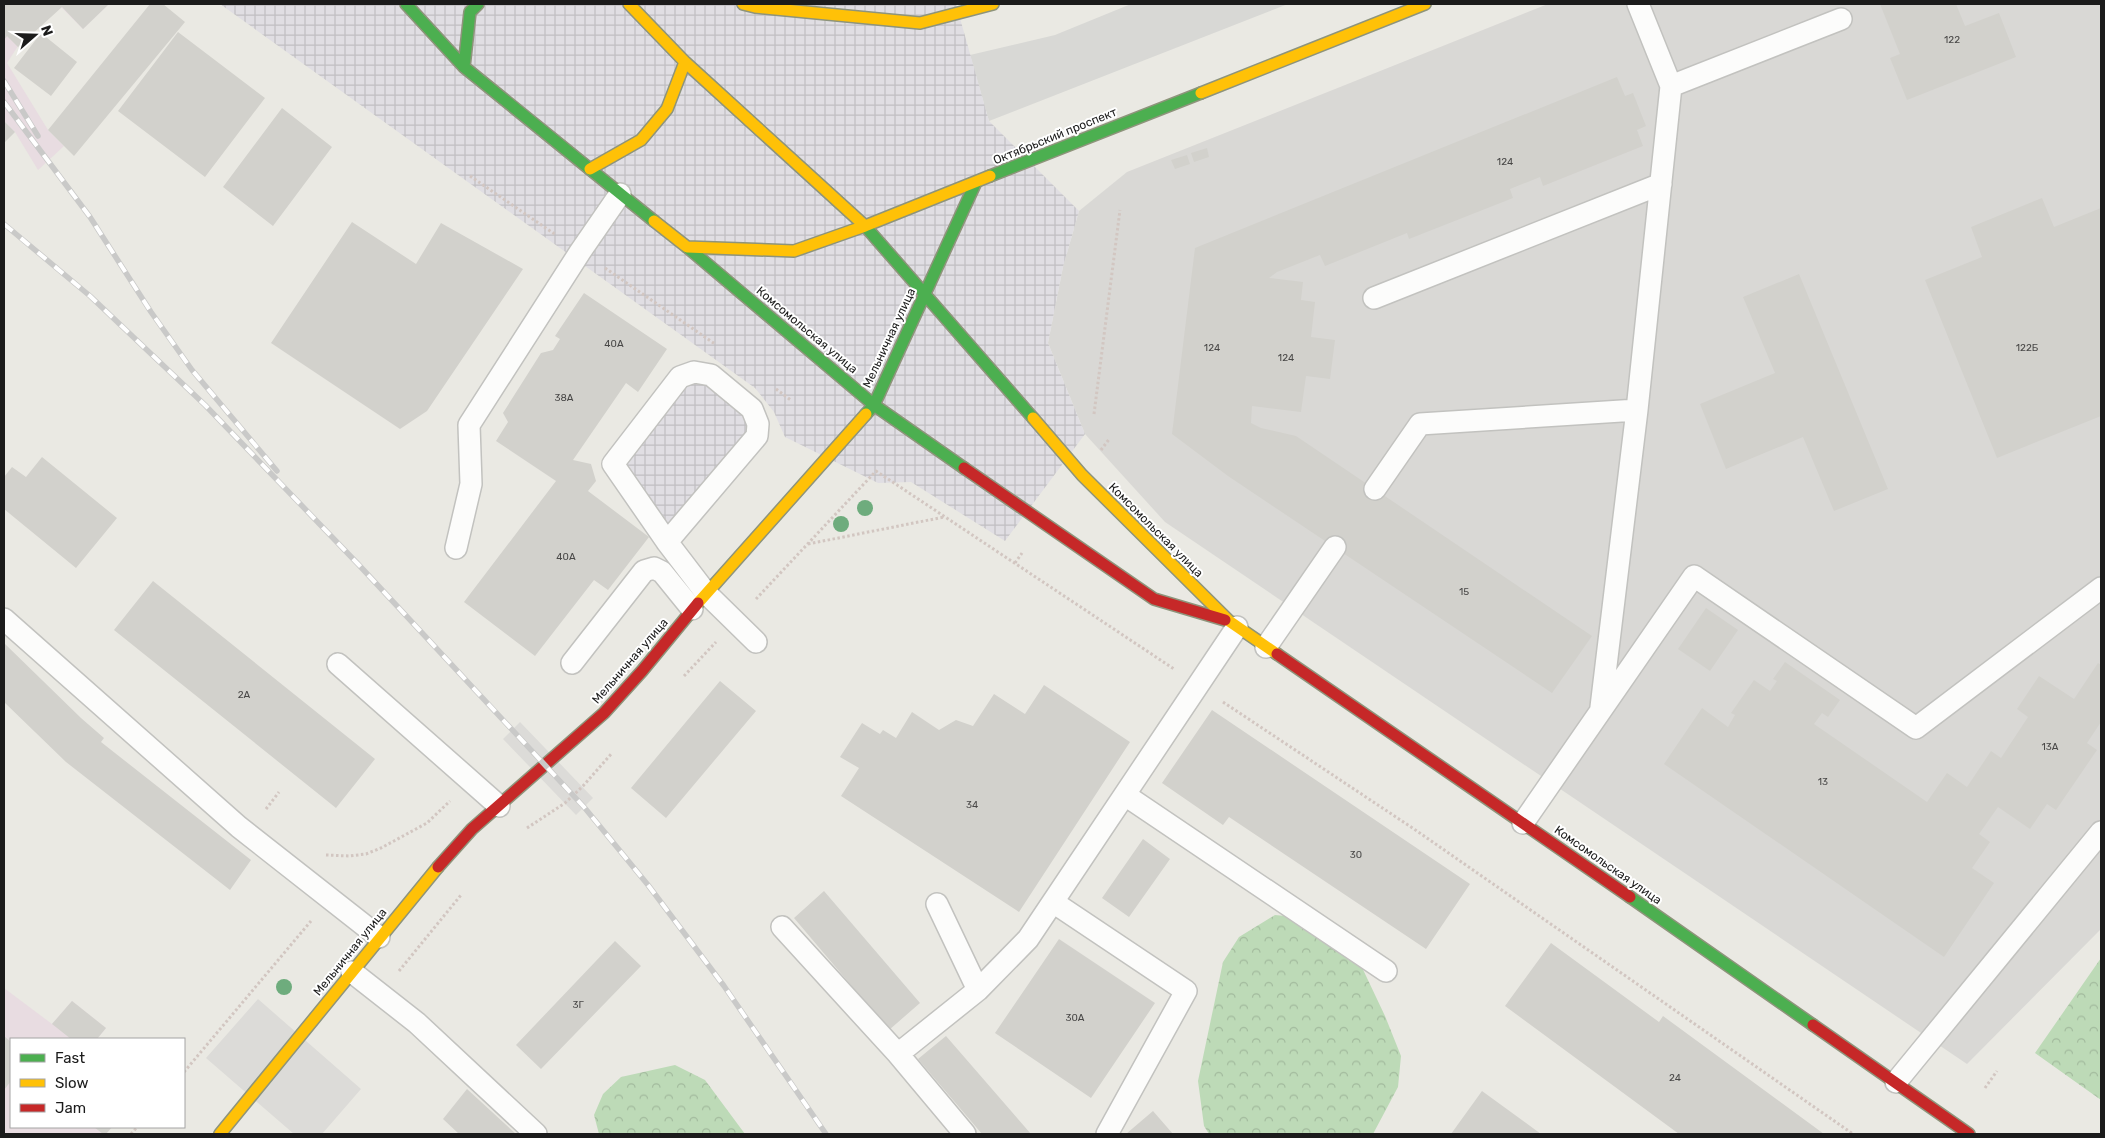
<svg xmlns="http://www.w3.org/2000/svg" width="2105" height="1138" font-family="Rubik,sans-serif">
<style>
.residential{fill:#d9d8d5}
.industrial{fill:#e8dce1}
.forest{fill:url(#forest-crowns)}
.parking{fill:#d8d8d5}
.plaza{fill:url(#plaza-grid)}
.pier{fill:#dcdbd8}
.building{fill:#d2d1cc}
.lines{fill:none;stroke-linecap:round;stroke-linejoin:round}
.lane-casing{stroke:#c2c2bf;stroke-width:24}
.fast-casing{stroke:#8e947b;stroke-width:14}
.slow-casing{stroke:#8e947b;stroke-width:14}
.jam-casing{stroke:#8e947b;stroke-width:14}
.path{stroke:#d2c6c1;stroke-width:3;stroke-dasharray:2.5 2.5;stroke-linecap:butt}
.lane{stroke:#fcfcfb;stroke-width:21}
.fast{stroke:#4caf50;stroke-width:11}
.slow{stroke:#ffc107;stroke-width:11}
.jam{stroke:#c62828;stroke-width:11}
.rail-casing{stroke:#c9c9c8;stroke-width:5.5}
.rail{stroke:#fff;stroke-width:4;stroke-dasharray:11;stroke-linecap:butt}
.tree{fill:#6eac7d}
.labels{text-anchor:middle;dominant-baseline:central;stroke-width:4;stroke-linejoin:round;paint-order:stroke}
.number-label{font-size:10px;fill:#494847}
.street-label{font-size:12px;fill:#1b1b1b;stroke:#fff}
</style>
<defs>
<pattern id="forest-crowns" width="20" height="18" patternUnits="userSpaceOnUse" patternTransform="scale(1.25)"><rect width="20" height="18" fill="#bddab7"/><path d="M2 6a3 3 0 1 1 6 0M12 15a3 3 0 1 1 6 0" fill="none" stroke="#a2ba9d"/></pattern>
<pattern id="plaza-grid" width="8" height="8" patternUnits="userSpaceOnUse" patternTransform="scale(1.25)"><rect width="8" height="8" fill="#e0dee3"/><path d="M0 4h8M4 0v8" fill="none" stroke="#c0bec2"/></pattern>
</defs>
<rect width="100%" height="100%" fill="#eae9e3"/>
<!-- residential -->
<path class="residential" d="M1548 4H2101V929L1967 1064 1165 522 1085 434 1048 343 1063 267 1079 211 1127 172Z"/>
<!-- industrial -->
<path class="industrial" d="M4 4H109L83 29 61 7 18 46 7 63 48 130 64 146 38 170 15 132 4 121Z
M4 988 52 1024 72 1001 106 1028 97 1039H11V1127H112L106 1134H4Z"/>
<!-- forest -->
<path class="forest" d="M1275 915 1307 918 1358 959 1385 1016 1401 1056 1398 1087 1373 1134H1209L1204 1126 1198 1081 1223 962 1239 937Z
M2101 958V1100L2035 1053Z
M675 1065 705 1080 745 1134H599L594 1115 603 1094 621 1077Z"/>
<!-- parking -->
<path class="parking" d="M1131 4H1288L989 121 970 55 1055 35Z"/>
<!-- plaza -->
<path class="plaza" d="M220 4H956L989 121 1079 211 1063 267 1048 343 1085 434 1005 541 911 482 878 483 785 437 774 412 755 388Z
M694 372 758 424 667 542 613 464Z"/>
<!-- pier -->
<path class="pier" d="M520 722 593 798 576 815 503 739Z
M258 999 361 1089 322 1134H294L206 1058Z"/>
<!-- building -->
<path class="building" d="M4 4H109L83 29 62 7 18 47 7 36 4 40Z
M150 4H163L185 22 74 156 48 130Z
M1880 4H1956L1965 26 1999 13 2016 57 1907 100 1890 58 1900 54Z
M178 32 265 98 205 177 118 111Z
M41 33 77 62 51 96 14 68Z
M1617 77 1625 96 1633 93 1646 126 1637 130 1643 146 1543 186 1540 177 1510 189 1513 198 1409 239 1407 233 1325 266 1320 255 1277 272 1269 278 1303 282 1301 300 1315 302 1311 337 1335 340 1330 379 1306 376 1301 412 1252 406 1251 423 1261 428 1296 436 1592 636 1552 693 1228 476 1172 434 1195 248Z
M282 108 332 147 273 226 223 187Z
M4 121 15 132 4 143Z
M1207 148 1209 157 1194 162 1191 153Z
M1187 155 1190 164 1175 169 1171 160Z
M2042 198 2054 227 2101 208V416L1997 458 1925 280 1982 257 1971 227Z
M352 222 416 264 441 223 523 269 427 411 400 429 271 343Z
M1799 274 1888 489 1834 511 1803 437 1726 469 1700 404 1775 373 1743 297Z
M584 293 667 349 638 392 626 383 573 460 591 464 596 481 588 491 649 537 608 590 594 580 535 656 464 602 556 481 496 441 508 422 503 413 541 353 553 350 560 339 555 336Z
M42 457 117 518 76 568 4 509V477L12 467 26 477Z
M153 581 375 759 336 808 114 630Z
M1706 608 1738 630 1710 671 1678 649Z
M4 643 81 718 104 738 101 742 251 860 230 890 66 762 4 702Z
M1785 662 1840 700 1828 717 1822 713 1814 724 1927 802 1947 773 1967 787 1991 751 2001 758 2028 717 2017 709 2039 676 2074 699 2098 663 2101 665V722L2087 743 2097 750 2056 810 2047 804 2030 829 1998 807 1979 834 1990 842 1972 868 1994 883 1944 957 1664 764 1702 708 1728 727 1735 715 1731 713 1754 680 1770 691 1777 681 1773 679Z
M720 681 756 711 666 818 631 788Z
M1044 685 1130 742 1019 912 841 796 859 768 840 757 862 723 880 734 883 730 896 738 912 712 939 730 956 720 973 726 994 694 1025 714Z
M1212 710 1470 884 1426 949 1229 817 1223 825 1162 783Z
M1143 839 1170 859 1129 917 1102 898Z
M824 891 920 1003 889 1030 794 918Z
M1059 939 1155 1003 1091 1098 995 1033Z
M615 941 641 966 541 1069 516 1045Z
M1551 943 1659 1022 1663 1016 1824 1134H1679L1505 1006Z
M72 1001 106 1028 97 1039H71L52 1024Z
M4 1036 11 1042V1081L4 1090Z
M946 1036 1031 1134H982L918 1059Z
M467 1089 516 1134H459L443 1119Z
M1482 1091 1541 1134H1451Z
M1153 1111 1173 1134H1126Z
M94 1127H112L106 1134H103Z"/>
<g class="lines">
<defs>
<path id="lane" d="M1671 86 1841 19
M1374 298 1661 184
M1375 489 1420 424 1637 410
M667 542 757 436 758 424 752 409 711 375 694 372 680 377 613 464 667 542 706 593 756 642
M456 548 471 484 469 425 580 252 620 194
M4 619 239 827 379 937
M1266 647 1335 547
M572 663 644 571 654 568 662 572 692 609
M338 664 499 806
M1601 707 1637 410 1671 86 1638 4
M1125 795 1386 971
M1523 823 1694 576 1916 728 2101 588
M1053 902 1186 991 1107 1134
M937 904 978 990
M782 927 898 1054 965 1134
M352 972 417 1023 536 1134
M898 1054 978 990 1028 939 1237 627
M1896 1082 2101 832"/>
<path id="fast" d="M406 4 464 67 654 221
M464 67 470 12 478 4
M990 176 1201 93
M865 226 1033 418
M687 247 874 405 964 468
M866 414 874 405 976 182
M1630 897 1813 1025"/>
<path id="slow" d="M629 4 685 62 865 226
M743 4 755 7 920 23 993 4
M1201 93 1425 4
M590 169 641 140 667 109 685 62
M654 221 687 247 794 251 865 226 990 176
M1033 418 1082 475 1229 621 1277 654
M698 603 866 414
M220 1134 438 867"/>
<path id="jam" d="M964 468 1154 599 1225 620
M1277 654 1630 897
M438 867 472 829 604 713 642 671 698 603
M1813 1025 1969 1134"/>
</defs>
<!-- lane casing -->
<use href="#lane" class="lane-casing"/>
<!-- fast casing -->
<use href="#fast" class="fast-casing"/>
<!-- slow casing -->
<use href="#slow" class="slow-casing"/>
<!-- jam casing -->
<use href="#jam" class="jam-casing"/>
<!-- path -->
<path class="path" d="M470 176 556 235
M605 268 715 344
M776 389 792 401
M1094 414 1120 210
M1101 450 1110 438
M808 544 944 517
M1015 563 1022 553
M756 599 876 471 1174 669
M684 676 716 642
M1223 702 1414 829 1853 1134
M266 809 279 792
M527 828 565 803 583 786 612 753
M326 855 349 856 366 854 381 848 427 823 450 801
M399 971 461 895
M184 1072 311 921
M1985 1088 1997 1071
M131 1134 137 1127"/>
<!-- lane -->
<use href="#lane" class="lane"/>
<!-- fast -->
<use href="#fast" class="fast"/>
<!-- slow -->
<use href="#slow" class="slow"/>
<!-- jam -->
<use href="#jam" class="jam"/>
<defs>
<path id="rail" d="M4 81 38 136
M4 102 90 217 151 312 192 370 277 471
M4 224 90 296 205 405 358 564 584 807 648 885 724 986 826 1134"/>
</defs>
<!-- rail casing -->
<use href="#rail" class="rail-casing"/>
<!-- rail -->
<use href="#rail" class="rail"/>
</g>
<!-- trees -->
<g class="tree">
<circle cx="865" cy="508" r="8"/>
<circle cx="841" cy="524" r="8"/>
<circle cx="284" cy="987" r="8"/>
</g>
<g class="labels">
<!-- number labels -->
<g class="number-label">
<text x="1952" y="40">122</text>
<text x="1505" y="162">124</text>
<text x="614" y="344">40А</text>
<text x="1212" y="348">124</text>
<text x="2027" y="348">122Б</text>
<text x="1286" y="358">124</text>
<text x="564" y="398">38А</text>
<text x="566" y="557">40А</text>
<text x="1464" y="592">15</text>
<text x="244" y="695">2А</text>
<text x="2050" y="747">13А</text>
<text x="1823" y="782">13</text>
<text x="972" y="805">34</text>
<text x="1356" y="855">30</text>
<text x="578" y="1005">3Г</text>
<text x="1075" y="1018">30А</text>
<text x="1675" y="1078">24</text>
</g>
<!-- street labels -->
<g class="street-label">
<text transform="translate(1055 136) rotate(-22)">Октябрьский проспект</text>
<text transform="translate(807 330) rotate(40)">Комсомольская улица</text>
<text transform="translate(889 338) rotate(-65)">Мельничная улица</text>
<text transform="translate(1156 530) rotate(45)">Комсомольская улица</text>
<text transform="translate(630 661) rotate(-49)">Мельничная улица</text>
<text transform="translate(1608 865) rotate(35)">Комсомольская улица</text>
<text transform="translate(350 952) rotate(-51)">Мельничная улица</text>
</g>
</g>
<!-- border -->
<rect width="2105" height="1138" fill="none" stroke="#1b1b1b" stroke-width="10"/>
<!-- legend -->
<rect x="10" y="1038" width="175" height="90" fill="#ffffff" stroke="#a4a4a4"/>
<rect x="20" y="1054" width="25" height="8" fill="#4caf50" stroke="#a4a4a4"/>
<text x="55" y="1063" font-size="15" fill="#1b1b1b">Fast</text>
<rect x="20" y="1079" width="25" height="8" fill="#ffc107" stroke="#a4a4a4"/>
<text x="55" y="1088" font-size="15" fill="#1b1b1b">Slow</text>
<rect x="20" y="1104" width="25" height="8" fill="#c62828" stroke="#a4a4a4"/>
<text x="55" y="1113" font-size="15" fill="#1b1b1b">Jam</text>
<!-- north arrow -->
<g transform="translate(35 35) rotate(70)" stroke="#ffffff" stroke-width="4" paint-order="stroke">
<path d="M0-4L9 19L0 12L-9 19Z" fill="#1b1b1b"/>
<text y="-8" font-size="14" font-weight="bold" text-anchor="middle" fill="#1b1b1b">N</text>
</g>
</svg>
